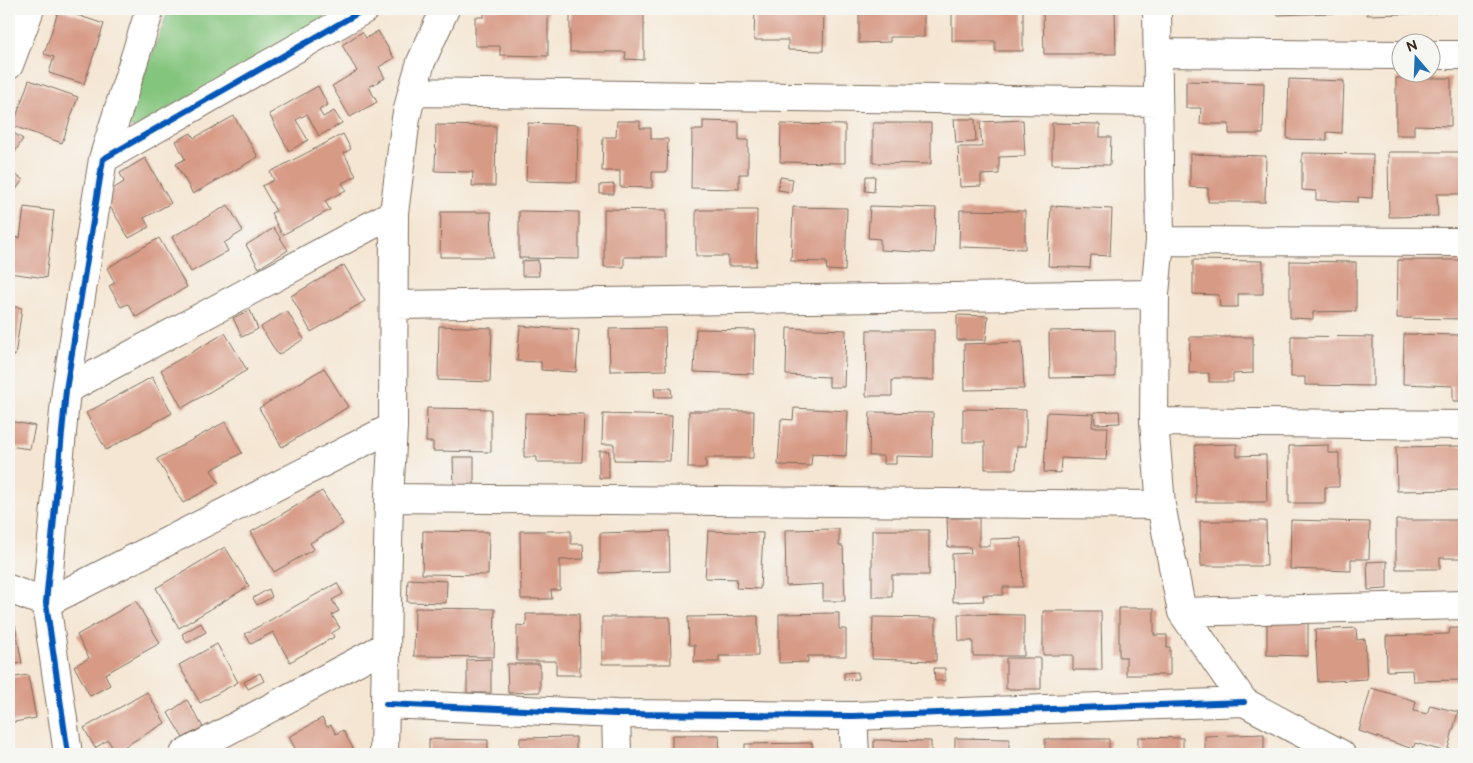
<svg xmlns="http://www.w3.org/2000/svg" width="1473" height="763" font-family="'Balsamiq Sans',sans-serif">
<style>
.green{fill:#84c57d;stroke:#60784e}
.building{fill:#d79a85}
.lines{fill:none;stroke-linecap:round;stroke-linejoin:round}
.minor-casing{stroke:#7c6c5d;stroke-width:30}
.minor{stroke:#fff;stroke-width:28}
.cycleway-casing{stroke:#f6f6f2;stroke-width:9}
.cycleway{stroke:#0057b8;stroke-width:6}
</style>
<rect width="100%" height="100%" fill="#f6f6f2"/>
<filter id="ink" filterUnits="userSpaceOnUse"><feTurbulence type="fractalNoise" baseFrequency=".02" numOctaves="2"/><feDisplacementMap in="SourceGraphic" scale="10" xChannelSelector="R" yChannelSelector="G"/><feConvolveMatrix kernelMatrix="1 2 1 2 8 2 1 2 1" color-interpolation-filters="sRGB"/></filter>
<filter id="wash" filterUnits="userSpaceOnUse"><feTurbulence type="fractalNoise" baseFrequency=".0096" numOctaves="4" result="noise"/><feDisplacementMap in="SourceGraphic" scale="20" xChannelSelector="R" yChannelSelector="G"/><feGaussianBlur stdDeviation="1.12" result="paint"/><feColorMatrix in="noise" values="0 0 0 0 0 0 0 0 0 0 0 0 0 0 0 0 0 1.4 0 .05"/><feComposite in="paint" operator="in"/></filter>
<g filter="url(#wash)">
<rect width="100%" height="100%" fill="#f5e6d3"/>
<!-- green -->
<path class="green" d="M169 9H340L134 129 126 124Z"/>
<g id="blocks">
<!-- building -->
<path class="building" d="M59 9 104 24 84 84 49 73 54 57 44 54Z
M484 9H548V56L500 55V46H475V17H484Z
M570 9H644V60L625 59 626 52H570Z
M755 9H824L823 51 788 50V40H754Z
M859 9H924V37H890V42L859 43Z
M952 9H1023V51H995V41H952Z
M1043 9H1115L1116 54H1044Z
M1277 9H1333L1334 13 1277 15Z
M1367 9H1436V13L1367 15Z
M378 31 394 58 379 67 385 78 369 87 377 102 350 117 332 86 357 71 342 45 362 32 366 38Z
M1396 78H1451V126L1414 125V135H1396Z
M1289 79 1344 81 1342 133 1327 132V140L1287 139Z
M29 80 78 97 62 143 13 126Z
M1186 81 1264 83 1263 134H1229V124H1200L1201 108H1186Z
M318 86 328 105 319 110 323 117 334 111 342 123 319 136 307 114 296 120 308 140 289 151 269 114Z
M234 116 258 157 193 194 176 164 185 159 176 141 191 133 194 138Z
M954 119H975L976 142 956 143Z
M1023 120 1025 156 999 157V174L981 175V186L960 187 958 147H982L980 122Z
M617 121H640V128H651V139H668L667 172H652V188L620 187V171H602L603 137H616Z
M703 121 739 122V140H748V174H739V189L691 188 692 130H703Z
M528 123 578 125 577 182 526 181Z
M873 123H931V164L873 163Z
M1052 123 1100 124V137H1111L1110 165 1052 164Z
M781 124 845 125V163L780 162Z
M436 125 496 126 495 186H472L473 172 435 171Z
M9 130 23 139 11 158 9 157Z
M343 134 351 149 344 153 356 176 342 183 346 190 325 201 330 210 282 235 271 213 276 211 262 186 274 180 270 172Z
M1388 152H1464V194H1437L1438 216 1389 217Z
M1302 153 1373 154 1372 198 1358 197V202L1316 200V191L1302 190Z
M1190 154 1266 156 1265 202H1208V188L1190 187Z
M145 158 171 203 144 218 149 227 129 238 103 195 124 182 120 173Z
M9 170 23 180 9 199Z
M866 176H875L874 192 865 191Z
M780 177 793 179 791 192 778 190Z
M614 184V194H600V185Z
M228 205 243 231 224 243 228 251 191 272 172 237Z
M870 206 936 208 934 253 880 250V239L868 238Z
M1051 206 1112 209 1110 256 1091 255 1090 268 1048 266Z
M24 207 54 211 46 278 9 273V236L20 238Z
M793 207 847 208 845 271 827 270 826 262 791 261Z
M604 209 666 210V257H624V267H604Z
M696 210H757L756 266H728V256H696Z
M960 210 1025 211V249L959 247Z
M519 211 579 212V259L519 258Z
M441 212H491L493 257H440Z
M274 228 288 250 259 268 246 245Z
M159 238 187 287 136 317 128 304 121 307 109 286 115 283 107 268Z
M538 260 539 276H522V261Z
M1193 260 1263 261V294H1238V307H1220L1219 295 1193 294Z
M1398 260H1464V319L1397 318Z
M1290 261 1356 262V311L1313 312V319L1290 318Z
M344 265 365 301 311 332 291 296Z
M9 306 22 308 15 356 9 355Z
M250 310 258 329 242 337 233 318Z
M287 311 304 339 278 355 261 327Z
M957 315 988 316 986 340H957Z
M439 326 492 328 490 382 438 380Z
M520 326 579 330 576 372 541 370V362L517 361Z
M665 328 666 370 610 371 609 329Z
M787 328 846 330 844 387H829V377L786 375Z
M696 329 755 330 754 374 694 372Z
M867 330H934V380H892V396H866Z
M1115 330V377L1050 378 1049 331Z
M225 333 247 370 182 408 161 370Z
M1404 334 1464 335V401H1453V386L1403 384Z
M1291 336 1373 337V386L1305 385V377H1291Z
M1190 337H1253V373L1233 374V382H1209V373H1189Z
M1022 342 1024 389 965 390 964 344Z
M324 368 348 407 282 447 259 408Z
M152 377 172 413 106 450 86 413Z
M654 388H671L672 397H655Z
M427 408 491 409V452L433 451V442H426Z
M794 408 848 411 846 456 812 454 811 466 778 465 781 419 793 420Z
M963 409 1026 410V446H1017L1016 469H985V442H963Z
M689 411H754L753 458H706V468H688Z
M1119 411 1120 423 1095 424 1094 412Z
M870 412 933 413 932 457 896 456V464H883V456H869Z
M1047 412 1093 414 1092 427H1108L1106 460 1061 458 1060 473 1044 472Z
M525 413 584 414 582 462H537V457H524Z
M603 414 672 416 670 461 614 460V444H602Z
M9 421 35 426 30 449 9 446Z
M225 422 242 453 211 470 219 483 183 503 157 459Z
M1237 444V456L1266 455 1267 502H1196L1195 445Z
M1328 445V453H1339V487H1325V503H1289V446Z
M1464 446V490L1397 491 1396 447Z
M599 451H609V478H599Z
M453 457H474V487H454Z
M322 491 343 524 310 543 314 549 274 572 251 532Z
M947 518H979V546H990V539L1021 538 1023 587H1003V595H983L984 601 953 602 952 554 971 553 970 547H948Z
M1291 520 1370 522 1369 559H1351V571L1290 569Z
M1396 520H1464V558H1440V569H1396Z
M1200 521H1266L1267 566H1201Z
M839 529V546H843L845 601H823V584L786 586 785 530Z
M872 530H929V575H892V597H872Z
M423 531 489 532 488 575 422 574Z
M520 531H571V544H583L584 559 560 560V590H551L552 599H521Z
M669 531 670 571 600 573V533Z
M708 531 763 533 760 589 736 588 737 579 705 578Z
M225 547 249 586 179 628 156 588Z
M1387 561V589L1368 590 1367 562Z
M408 579 447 581 446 603 407 602Z
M337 583 343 594 332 600 339 611 332 615 340 628 332 633 334 637 290 662 273 632 251 644 245 634Z
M269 589 272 597 257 605 253 598Z
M136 601 160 643 105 674 110 685 90 696 74 666 89 658 77 635Z
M415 608 495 609 494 657 414 656Z
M1119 608H1154V635H1167V647H1170V675H1126V657H1119Z
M1043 611H1101L1102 670H1073V655H1043Z
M839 613V629H846V656H808V662L779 663V614Z
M526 614H579L580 675H556V661H517V625L526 626Z
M958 614 1024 615V656H973V641H959Z
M758 616V656H719V662H694L695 645H689L688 617Z
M602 617H670L671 664H602Z
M873 617 936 618V661L872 659Z
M1267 621 1308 622V656L1267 655Z
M201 623 206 632 187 643 182 634Z
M15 625 22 663 9 665V627Z
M1356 628 1357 640 1365 639 1367 679 1318 682 1315 630Z
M1450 628H1460L1462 680 1413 681 1412 670 1387 671 1386 636 1449 634Z
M217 644 238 682 200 703 179 665Z
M1006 658H1041V689H1006Z
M491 659V693H467V660Z
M507 664H540V692L508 693Z
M934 668H945V681H935Z
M858 672V679L844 680V673Z
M260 673 264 681 248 689 244 682Z
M28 675 36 718 9 723V678Z
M1371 688 1416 701 1414 711 1427 714 1430 705 1458 712 1447 752 1415 743 1413 749 1359 731Z
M147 692 165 723 115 752 108 740 95 748 84 728Z
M187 700 203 727 183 738 168 713Z
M322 718 327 727 331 725 336 734 343 730 356 754H298L289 737Z
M1264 734V754H1205V736Z
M672 735H719L720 754H672Z
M576 737V754H509V751L520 750V738Z
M1138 737 1183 738V754H1138Z
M955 738 1009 739V754H955Z
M429 739 488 740V754H429Z
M1045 739H1109V754H1045Z
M874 740 931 741V754H874Z
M812 743 813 754H745V744Z
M109 747 113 754H94Z"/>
</g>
</g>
<g filter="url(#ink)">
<use href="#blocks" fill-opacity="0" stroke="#7c6c5d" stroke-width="1"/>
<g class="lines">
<defs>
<path id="minor" d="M1157 9 1160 241 1155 294 1154 422 1161 505 1182 612 1244 702 1341 754
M1157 53 1400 55
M1430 55H1464
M9 65 30 9
M412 92 1158 102
M103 159 150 9
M1160 241 1464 242
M394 305 1155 294
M66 390 394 213
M1154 422 1464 425
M389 498 1161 505
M9 589 46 603 393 427
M1182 612 1464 605
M386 704 616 714 853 716 1244 702
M616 714 617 754
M853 716 855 754
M68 754 46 603 66 390 103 159 365 9
M184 754 386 646
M384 754 389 498 393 427 394 213 406 118 412 92 421 62 445 9"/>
</defs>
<!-- minor casing -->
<use href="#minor" class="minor-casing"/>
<!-- minor -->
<use href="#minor" class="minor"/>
<defs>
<path id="cycleway" d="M386 704 616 714 853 716 1244 702
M68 754 46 603 66 390 103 159 365 9"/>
</defs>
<!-- cycleway casing -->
<use href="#cycleway" class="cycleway-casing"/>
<!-- cycleway -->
<use href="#cycleway" class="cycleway"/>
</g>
</g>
<!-- margin -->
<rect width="1473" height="763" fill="none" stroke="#f6f6f2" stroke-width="30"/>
<!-- north arrow -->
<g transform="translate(1416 58) rotate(341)"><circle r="24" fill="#f6f6f2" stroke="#aba49d"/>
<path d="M0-4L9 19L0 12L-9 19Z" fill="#1f6fb2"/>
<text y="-8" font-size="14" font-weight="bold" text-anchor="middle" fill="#3b2a1e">N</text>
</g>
</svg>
